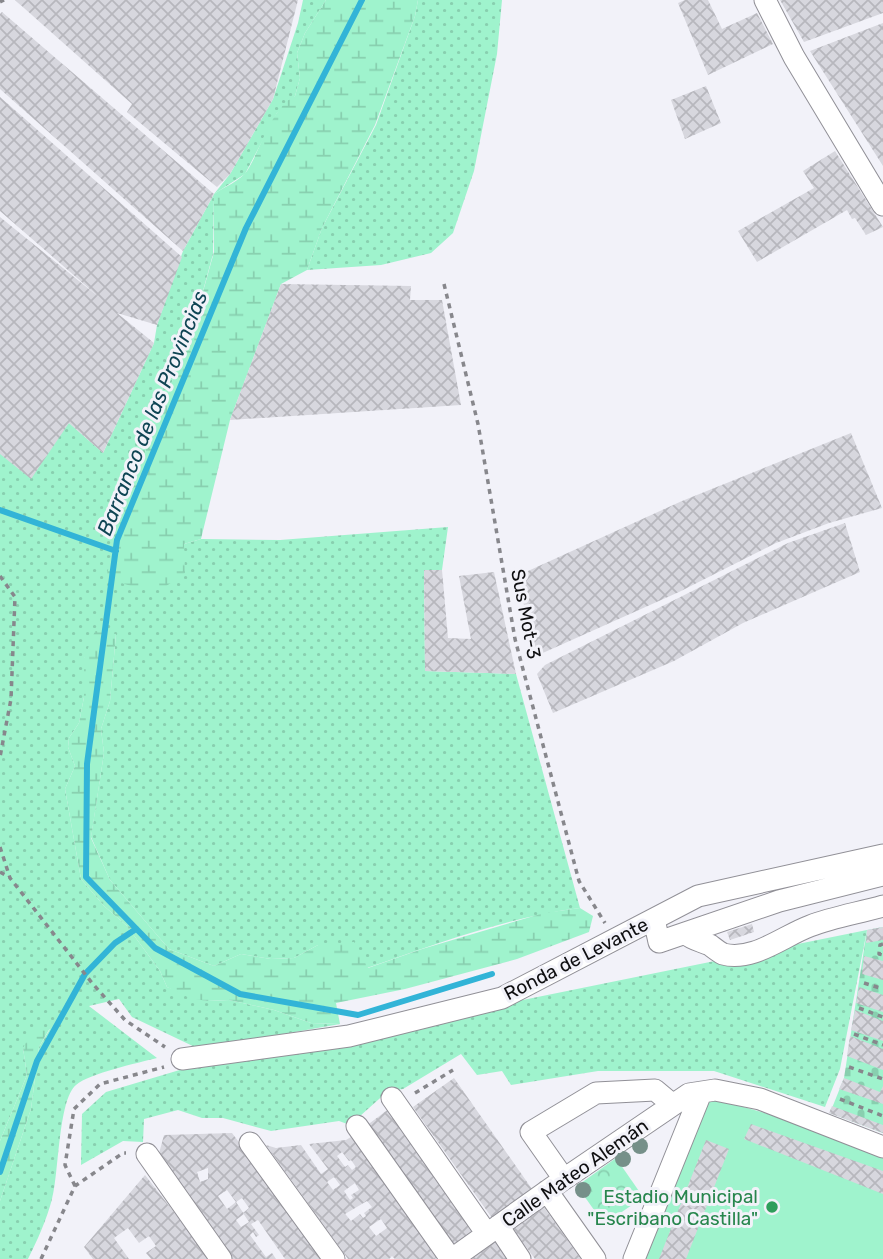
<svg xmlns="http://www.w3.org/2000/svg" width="883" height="1259" font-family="Rubik,sans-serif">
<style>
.grass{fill:url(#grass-dots)}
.wetland{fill:url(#wetland-marsh)}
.cemetery{fill:url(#cemetery-stones)}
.park{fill:url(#park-crowns)}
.garden{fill:#9ff3cd}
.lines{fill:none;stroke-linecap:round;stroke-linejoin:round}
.stream{stroke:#32b4d7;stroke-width:6}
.building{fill:url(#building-cross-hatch);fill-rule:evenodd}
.minor-casing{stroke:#919097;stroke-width:23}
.path{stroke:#87878c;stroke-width:3.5;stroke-dasharray:5 5;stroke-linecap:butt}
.minor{stroke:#fff;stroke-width:21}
.tree{fill:#769089}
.leisure-dot{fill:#2e9e5b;stroke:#f2f2f9;stroke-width:2.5}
.labels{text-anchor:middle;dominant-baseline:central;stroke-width:6;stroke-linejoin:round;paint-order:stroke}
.street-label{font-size:19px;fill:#0f0f11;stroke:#f2f2f9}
.leisure-label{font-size:19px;fill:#27864d;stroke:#f2f2f9;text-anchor:end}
.water-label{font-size:21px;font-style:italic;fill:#0f4554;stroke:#f2f2f9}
</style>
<defs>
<pattern id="grass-dots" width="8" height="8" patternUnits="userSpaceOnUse" patternTransform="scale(1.75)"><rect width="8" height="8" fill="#9ff3cd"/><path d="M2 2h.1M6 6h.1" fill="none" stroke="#88cfaf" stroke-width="1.8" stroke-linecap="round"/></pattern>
<pattern id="wetland-marsh" width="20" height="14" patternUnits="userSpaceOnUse" patternTransform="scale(1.75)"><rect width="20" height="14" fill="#9ff3cd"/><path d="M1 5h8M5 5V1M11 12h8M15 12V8" fill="none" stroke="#88cfaf"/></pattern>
<pattern id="cemetery-stones" width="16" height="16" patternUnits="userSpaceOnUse" patternTransform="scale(1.75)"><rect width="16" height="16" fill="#9ff3cd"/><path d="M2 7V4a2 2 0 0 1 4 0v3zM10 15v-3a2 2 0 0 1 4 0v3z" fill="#88cfaf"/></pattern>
<pattern id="park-crowns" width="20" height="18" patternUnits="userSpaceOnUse" patternTransform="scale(1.75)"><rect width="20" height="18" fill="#9ff3cd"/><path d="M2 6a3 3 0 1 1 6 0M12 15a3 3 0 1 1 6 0" fill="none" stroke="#88cfaf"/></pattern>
<pattern id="building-cross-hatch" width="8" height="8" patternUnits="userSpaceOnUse" patternTransform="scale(1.75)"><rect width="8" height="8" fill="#d7d7de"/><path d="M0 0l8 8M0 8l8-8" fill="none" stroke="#b7b7bd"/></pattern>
</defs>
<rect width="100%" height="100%" fill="#f2f2f9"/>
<!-- grass -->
<path class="grass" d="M303 0H326L305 33 297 53 300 78 295 96 277 113 245 174 214 194 213 254 194 324 123 510 184 544 201 539 280 540 448 527 442 570 424 571 425 671 516 674 580 908C508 917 436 944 367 968L318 945 294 958 271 959 241 954 214 966 169 949 110 880 91 837 104 753 101 729 110 701 116 634 84 658V697L79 723 69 738 68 747 75 766 65 789 81 879 104 906 127 926 160 971 167 987 207 1001 229 1000 274 1010 311 1023 340 1024 199 1049 132 1017 119 999 89 1006 157 1058C138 1063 90 1073 76 1085 58 1100 59 1175 52 1199 47 1219 37 1241 28 1259H0V1201L31 1109 39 1047 50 1029 23 1048 27 1075 0 1141V454L69 423 103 453 154 343 157 325 183 251 214 194 230 174 273 99 298 23Z
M418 0H502L497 54 474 171 453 233 431 253 381 265 307 270 322 228 376 125 415 16Z
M867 930 840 1069 825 1107 714 1071H598L511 1085 502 1071 477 1075 461 1054 403 1089 388 1091 350 1125 339 1121 271 1131 223 1118H202L178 1110 144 1119 143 1142 123 1141 81 1165 82 1114 106 1092 183 1069Z"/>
<!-- wetland -->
<path class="wetland" d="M326 0H418L415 16 375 125 322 228 307 270 281 284 230 420 201 539 184 544 185 573 162 589 131 586 106 578 123 510 194 324 214 252V194C224 187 240 181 247 171 261 149 271 108 295 96L300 78 297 53 305 33Z
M95 631 116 634 110 701 101 729 104 753 91 838 110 880 169 949 214 966 241 954 271 959 294 958 318 945 354 942 368 968 422 949 544 913 580 908 593 916 589 932 517 959 405 989 336 1003 340 1024 311 1023 274 1010 229 1000 207 1001 190 998 167 987 160 971 127 926 104 906 81 879 65 789 75 766 68 747 69 738 79 723 84 697V658Z
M34 1026 50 1028 39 1047 31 1109 0 1201V1141L27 1075 23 1048Z"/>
<!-- cemetery -->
<path class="cemetery" d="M883 927V1133L830 1113 844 1078 867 930Z"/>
<!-- park -->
<path class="park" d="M616 1158 641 1194 638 1201 604 1224 577 1186Z"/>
<!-- garden -->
<path class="garden" d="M705 1096 824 1130 883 1154V1259H639Z"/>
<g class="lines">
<!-- stream -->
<path class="stream" d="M362 0 246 228 117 540 87 764 86 877 155 948 240 994 358 1015 492 974
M0 510 116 551
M0 1172 37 1061 85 974 115 943 136 929"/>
</g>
<!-- building -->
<path class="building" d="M15 0H298L273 99 230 174 217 187 127 112 132 104Z
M685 0H708L722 29 757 13 773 44 708 75 678 3Z
M780 0H883V13L804 42Z
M2 12 214 194 183 251 0 89V14Z
M883 23V166L810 51Z
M706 86 721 123 685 139 671 100Z
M0 97 182 257 157 325 117 313 154 343 103 453 69 423 31 479 0 454V217L100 298 0 211Z
M835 151 883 227 866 235 855 218 852 219 847 210 757 262 738 231 814 188 803 171Z
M281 284 411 286 410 300H442L461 405 230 420Z
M851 433 882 508 829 523 776 543 679 592 536 656 517 576 682 501Z
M845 523 860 572 743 623 674 661 553 713 537 674 545 665 788 543Z
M424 570H442L448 638 471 639 459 576 494 572 516 674 425 671Z
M752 924 754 932 730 940 727 932Z
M883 927V940L866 943 867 930Z
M864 956 883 961V980L862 974Z
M859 987 883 995V1012L856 1003Z
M855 1010 883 1021V1041L851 1030Z
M850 1036 883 1049V1070L847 1056Z
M454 1078 532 1189 492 1218 413 1107Z
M844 1078 880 1092 883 1086V1104L839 1089Z
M832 1106 883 1125V1133L829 1113Z
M390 1108 476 1229 452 1246 366 1126Z
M751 1124 883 1171V1194L744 1139Z
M232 1133 244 1149 322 1259H285L258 1220 251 1224 259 1235 256 1237 253 1232 250 1235 266 1257 272 1253 276 1259H231L158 1157 164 1135ZM208 1168V1179L200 1182 197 1172ZM227 1190 236 1202 242 1198 249 1208 243 1213 249 1222 241 1227 236 1220 244 1214 236 1202 227 1209 218 1196Z
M351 1137 437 1257 435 1259H395L392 1256 389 1259H348L266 1145 276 1148 301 1145 321 1174 328 1169 309 1144 346 1140ZM342 1152 349 1161 351 1160 356 1167 352 1170 348 1165 345 1167 337 1156ZM334 1177 340 1185 333 1190 327 1182ZM355 1183 359 1190 351 1195 353 1198 350 1200 344 1191ZM367 1201 372 1207 364 1213 366 1216 363 1218 360 1214 351 1221 345 1214ZM381 1219 387 1228 376 1236 369 1227Z
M706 1140 729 1149 686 1259H659Z
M145 1175 177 1216 208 1259H151L146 1253 156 1246 149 1236 139 1243 128 1228 114 1238 129 1259H93L84 1247Z
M543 1206 581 1259H535L512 1228Z
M495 1240 508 1259H469Z"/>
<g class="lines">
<defs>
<path id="minor" d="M765 0 794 57 883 205
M654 919 659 942 779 901 883 875
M686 934C693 940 701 941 710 945 714 948 719 952 723 954 753 962 783 936 810 926 833 917 859 913 883 906
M182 1059 349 1036 502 998 698 896 883 855
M392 1098 487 1234
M357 1126 451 1259
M250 1143 334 1259
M147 1154 221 1259
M564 1179 531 1132 596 1093 655 1090 673 1105
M547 1191 595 1259
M498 1226 520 1259
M452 1259 564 1179 689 1094 715 1090 760 1099 883 1147
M634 1259 701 1093"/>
</defs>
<!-- minor casing -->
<use href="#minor" class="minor-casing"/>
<!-- path -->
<path class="path" d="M0 2 4 0
M444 284 478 424 515 639 579 881 605 923
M0 576 15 597 11 699 0 757
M0 847 10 878 92 983 125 1020 165 1047
M0 872 9 877
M883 944 880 945 879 954 883 955
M864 983 883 989
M859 1008 883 1017
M854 1034 883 1045
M849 1067 883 1079
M415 1093 453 1070
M840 1099 883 1116
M75 1186 65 1165 74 1109 100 1084 164 1067
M41 1259 75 1186 123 1153H126"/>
<!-- minor -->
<use href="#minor" class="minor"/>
</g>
<!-- trees -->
<g class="tree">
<circle cx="640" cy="1146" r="8"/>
<circle cx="623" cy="1159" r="8"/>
<circle cx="583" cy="1190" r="8"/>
</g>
<!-- markers -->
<circle class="leisure-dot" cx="772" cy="1207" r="7"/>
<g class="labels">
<!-- street labels -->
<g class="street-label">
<text transform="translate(526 614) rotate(79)">Sus Mot-3</text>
<text transform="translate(576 959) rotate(-27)">Ronda de Levante</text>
<text transform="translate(575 1173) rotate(-35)">Calle Mateo Alemán</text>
</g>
<!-- leisure labels -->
<g class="leisure-label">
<text x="758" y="1196">Estadio Municipal<tspan x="758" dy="22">"Escribano Castilla"</tspan></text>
</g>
<!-- water labels -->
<g class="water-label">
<text transform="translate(152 413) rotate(-68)">Barranco de las Provincias</text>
</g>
</g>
</svg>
